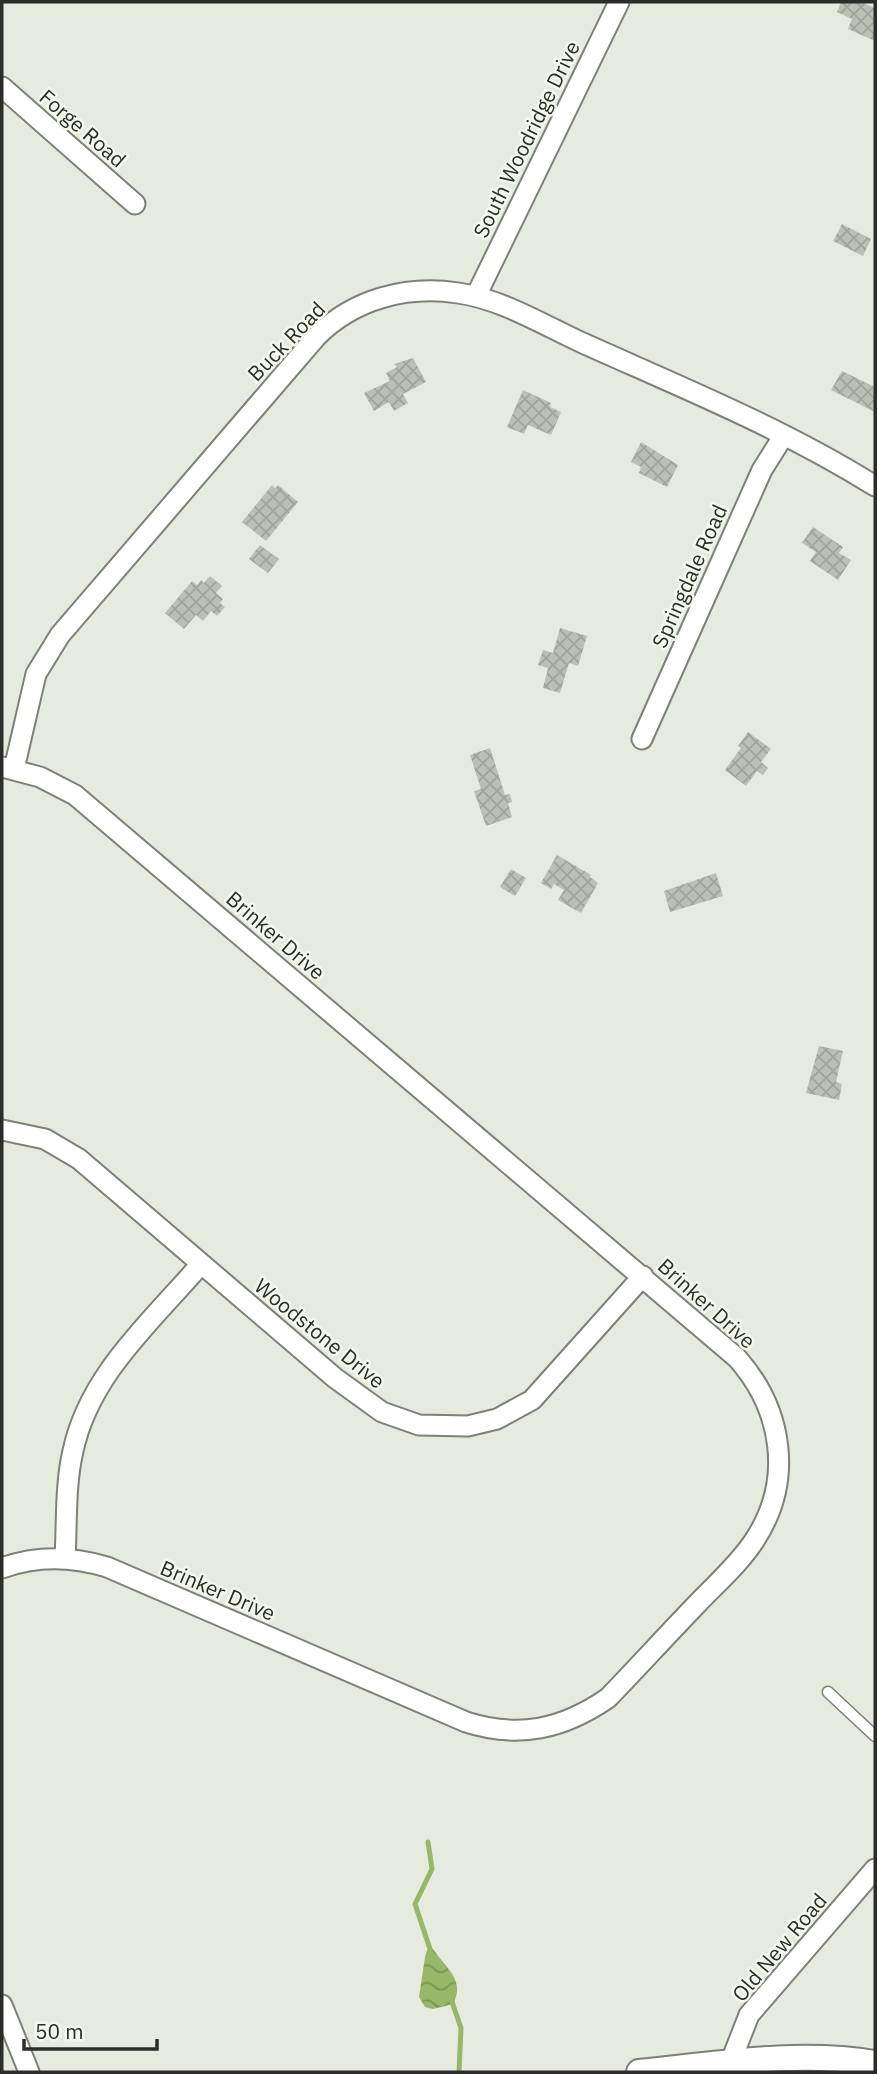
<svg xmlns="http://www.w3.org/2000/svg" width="877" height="2074" font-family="'IBM Plex Sans',sans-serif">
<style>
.water{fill:url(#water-waves)}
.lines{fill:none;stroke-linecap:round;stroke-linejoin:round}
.stream{stroke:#97b769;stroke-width:5}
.building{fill:url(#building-cross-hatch)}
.service-casing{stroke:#7d8177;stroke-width:13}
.minor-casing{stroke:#7d8177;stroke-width:23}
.tertiary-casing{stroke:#7d8177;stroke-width:28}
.service{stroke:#fff;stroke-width:10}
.minor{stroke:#fff;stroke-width:19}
.tertiary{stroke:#fff;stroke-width:24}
.labels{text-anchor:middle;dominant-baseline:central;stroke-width:5;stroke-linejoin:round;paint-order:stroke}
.street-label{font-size:21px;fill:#2b2d29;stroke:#f3f8ec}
</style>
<defs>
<pattern id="water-waves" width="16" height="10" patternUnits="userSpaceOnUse" patternTransform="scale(1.75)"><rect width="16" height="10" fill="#97b769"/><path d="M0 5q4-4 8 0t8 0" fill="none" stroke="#7b9556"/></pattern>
<pattern id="building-cross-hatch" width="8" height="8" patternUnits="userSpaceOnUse" patternTransform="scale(1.75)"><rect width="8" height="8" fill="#bac0b5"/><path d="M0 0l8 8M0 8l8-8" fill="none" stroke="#a0a59c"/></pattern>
</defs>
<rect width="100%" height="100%" fill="#e5ebdf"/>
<!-- water -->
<path class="water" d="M433 1949C446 1968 466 1981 453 2004L433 2009 425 2007 419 1997 425 1957 427 1950Z"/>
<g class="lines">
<!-- stream -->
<path class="stream" d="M428 1842 432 1869 415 1904 432 1955
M451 1999 461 2028 459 2072"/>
</g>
<!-- building -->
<path class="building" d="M841 2H861L875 8V41L848 29 852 19 837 12Z
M842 224 871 239 863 256 833 241Z
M413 358 426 382 403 394 408 403 394 411 389 402 374 411 364 393 390 381 386 373 397 367 394 364Z
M842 371 875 387V412L831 390Z
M523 390 551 403 550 407 561 412 551 435 528 425 524 434 507 427Z
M641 442 678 465 667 487 639 473 641 467 631 462Z
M272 485 275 488 278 485 298 502 266 541 242 522Z
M813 527 843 547 839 553 851 560 838 580 810 561 816 552 802 543Z
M260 545 279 559 268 573 249 559Z
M210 576 222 586 216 593 223 599 220 603 225 607 217 616 211 611 203 621 196 615 184 629 165 613 192 581 197 585 201 580 204 583Z
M560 628 587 636 578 666 569 663 560 693 543 688 548 668 538 665 543 650 553 653Z
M748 732 771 749 761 762 768 768 763 775 757 771 746 786 725 770 741 748 738 746Z
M490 748 505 795 510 794 512 802 508 803 512 817 486 826 474 791 481 789 470 755Z
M557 855 591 875 590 877 598 883 581 913 558 900 564 890 554 884 551 889 541 883Z
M511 869 526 878 515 896 500 887Z
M716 873 723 896 670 912 664 891Z
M819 1046 843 1051 836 1082 842 1084 839 1100 806 1093Z"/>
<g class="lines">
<defs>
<path id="service" d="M828 1692 875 1736"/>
<path id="minor" d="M2 87 135 204
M476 296 619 2
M642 739 762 470 784 435
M2 767 40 777 75 795 737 1358C783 1410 794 1481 754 1541 739 1564 716 1584 697 1604 667 1635 638 1667 608 1698 563 1729 519 1739 466 1722L107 1567C71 1556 37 1555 2 1568
M14 769 36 674 60 635 317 336C354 299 407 285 458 293 502 299 545 326 585 344 683 388 784 429 875 486
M2 1130 45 1139 79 1159 335 1378 382 1412 419 1425 468 1426 497 1419 532 1400 643 1276
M65 1558C67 1523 65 1485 73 1451 89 1375 151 1322 200 1265
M2 2005 29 2072
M731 2061 749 2015 875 1869"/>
<path id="tertiary" d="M639 2072C717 2064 797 2050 875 2063"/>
</defs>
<!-- service casing -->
<use href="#service" class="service-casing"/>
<!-- minor casing -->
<use href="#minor" class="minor-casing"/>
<!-- tertiary casing -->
<use href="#tertiary" class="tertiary-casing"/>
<!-- service -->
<use href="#service" class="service"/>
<!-- minor -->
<use href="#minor" class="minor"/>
<!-- tertiary -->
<use href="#tertiary" class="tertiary"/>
</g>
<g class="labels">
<!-- street labels -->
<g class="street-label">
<text transform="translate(83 128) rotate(41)">Forge Road</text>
<text transform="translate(526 139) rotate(-64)">South Woodridge Drive</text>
<text transform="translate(286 341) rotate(-46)">Buck Road</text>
<text transform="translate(689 576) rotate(-66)">Springdale Road</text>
<text transform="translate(276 935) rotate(41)">Brinker Drive</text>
<text transform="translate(707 1303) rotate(42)">Brinker Drive</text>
<text transform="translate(320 1333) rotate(39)">Woodstone Drive</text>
<text transform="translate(218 1590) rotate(23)">Brinker Drive</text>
<text transform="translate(779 1947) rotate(-50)">Old New Road</text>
</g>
</g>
<!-- border -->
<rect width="877" height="2074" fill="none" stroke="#2b2d29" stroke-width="7"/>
<!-- scale -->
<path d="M24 2039v10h133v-10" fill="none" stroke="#2b2d29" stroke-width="3.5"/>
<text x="35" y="2039" font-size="21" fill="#2b2d29" stroke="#f3f8ec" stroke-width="5" paint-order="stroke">50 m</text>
</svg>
